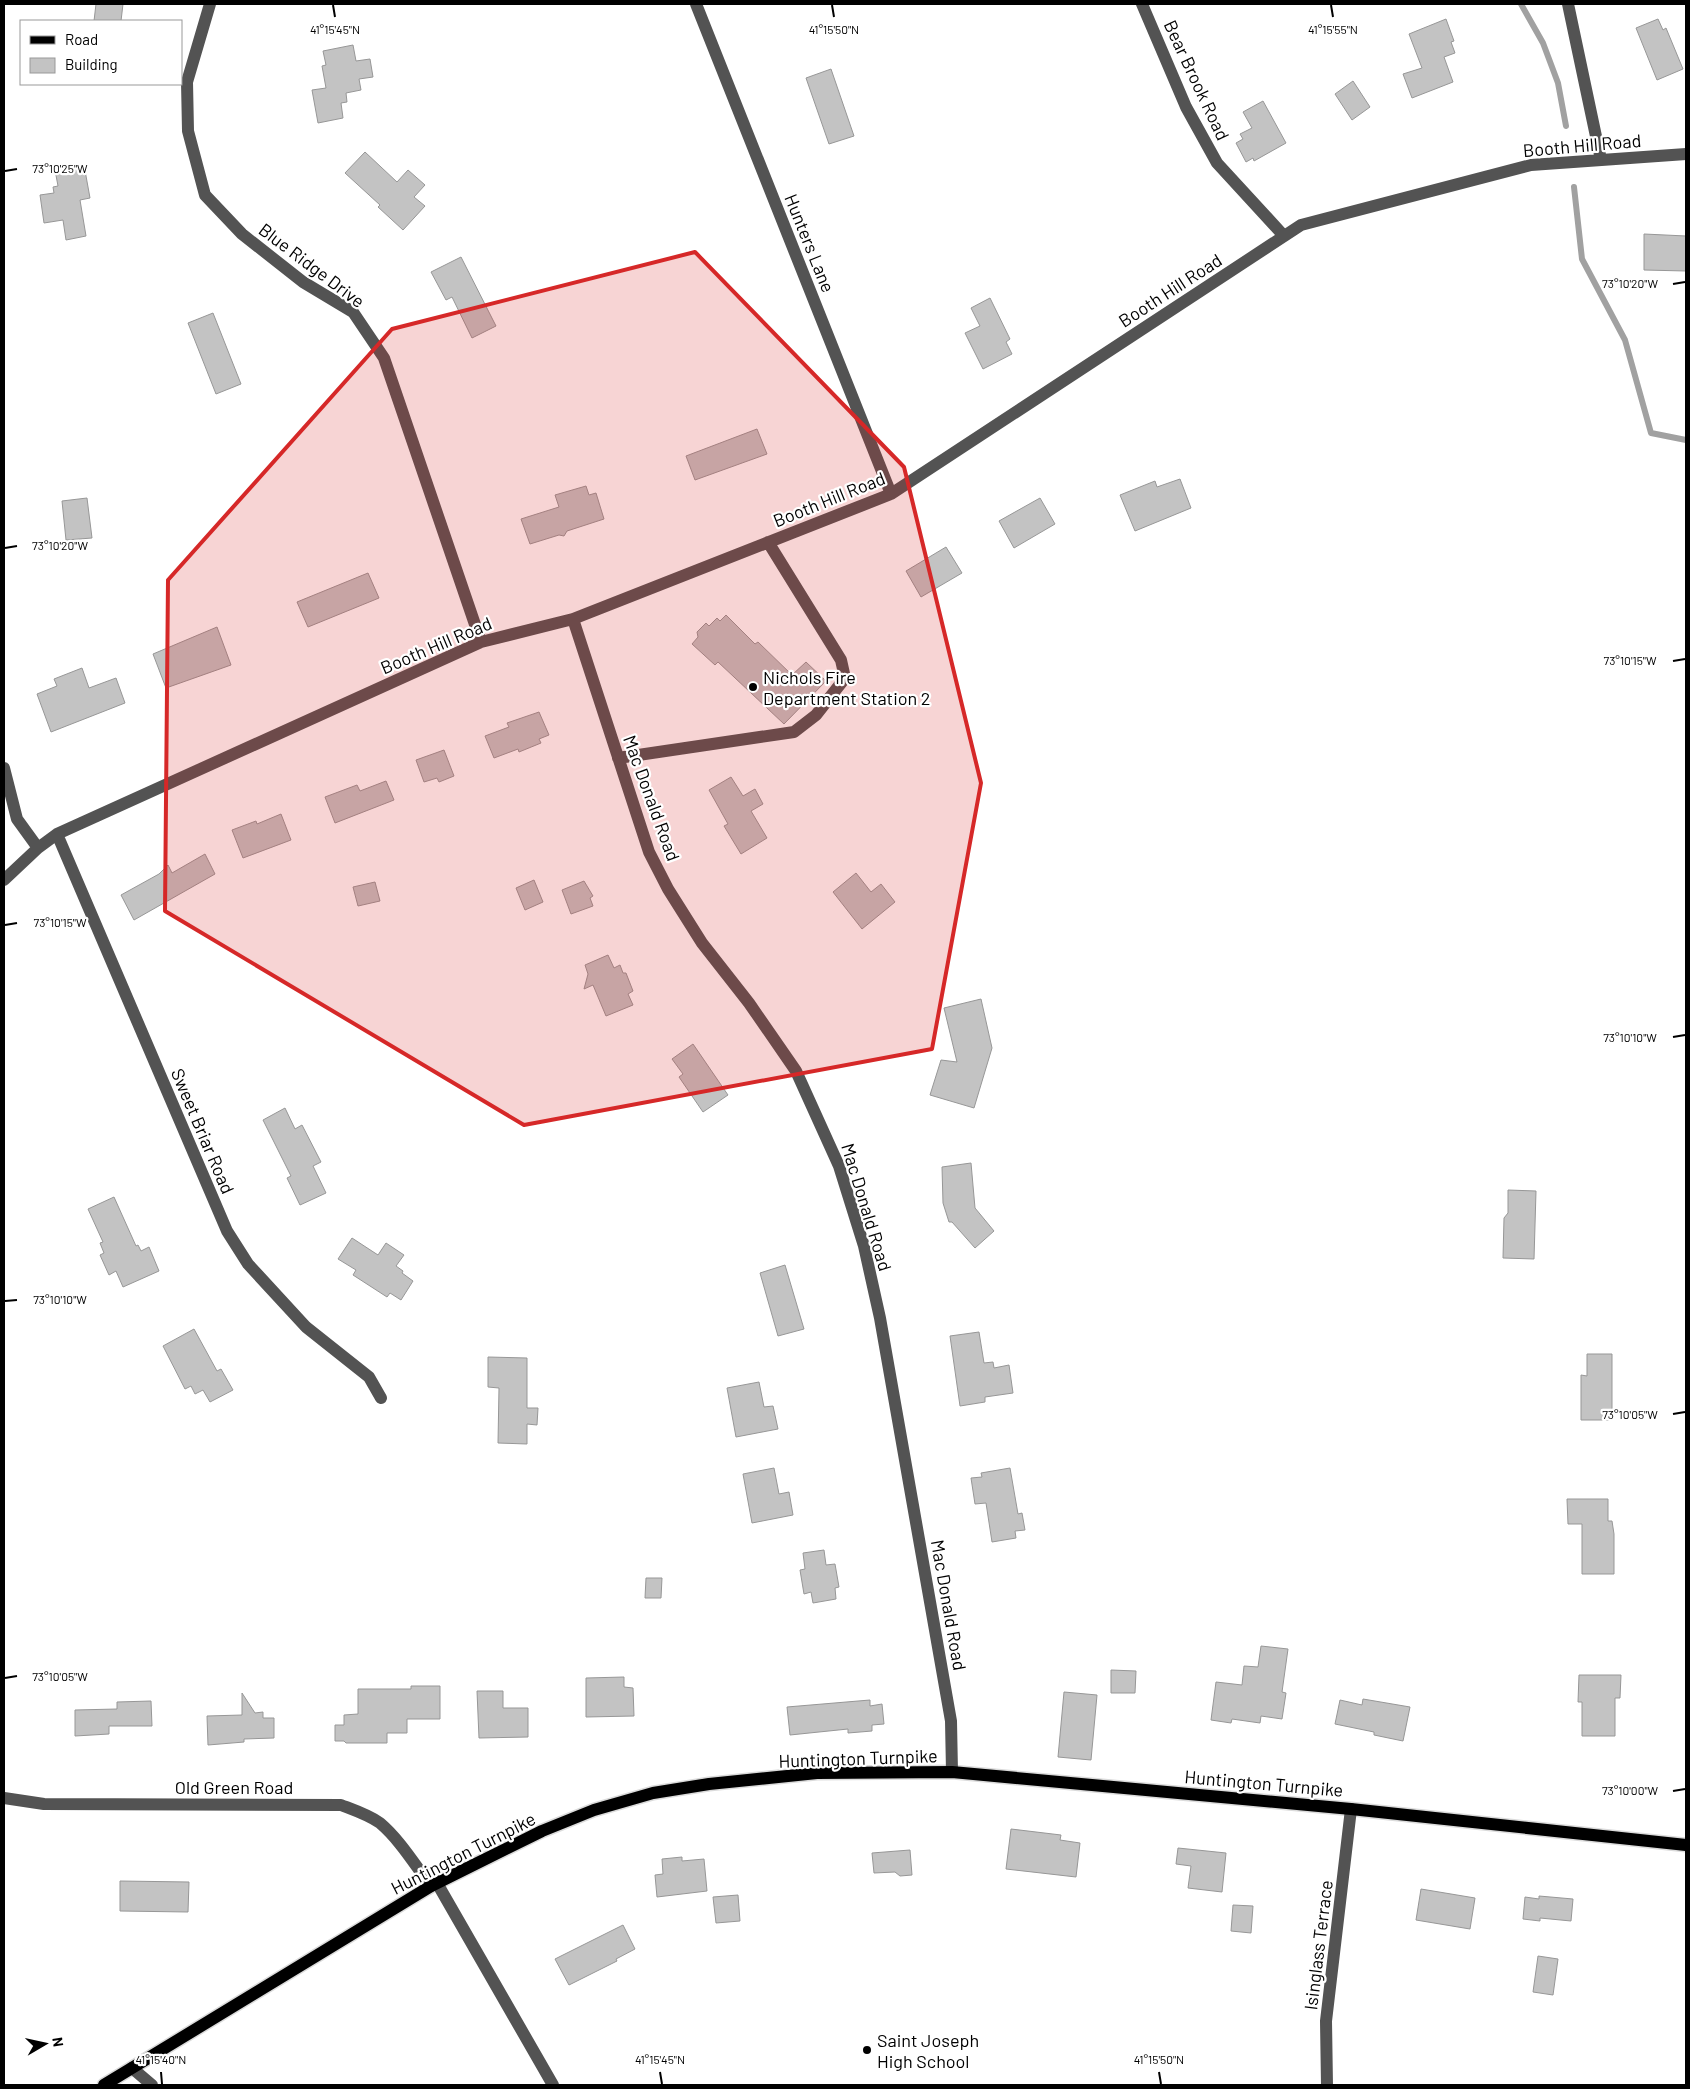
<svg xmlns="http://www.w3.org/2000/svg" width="1690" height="2089" font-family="Barlow,sans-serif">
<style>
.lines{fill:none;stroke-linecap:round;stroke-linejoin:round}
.stream{stroke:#a1a1a1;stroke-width:6}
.building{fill:#c3c3c3;stroke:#979797}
.major-casing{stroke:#dbdbdb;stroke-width:15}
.minor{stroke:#535353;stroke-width:12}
.major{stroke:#000;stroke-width:12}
.marked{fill:#d62828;fill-opacity:0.2;stroke:#d62828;stroke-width:4;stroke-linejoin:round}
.ticks{fill:none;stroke:#000;stroke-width:2}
.poi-dot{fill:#000;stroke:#fff;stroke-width:2}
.labels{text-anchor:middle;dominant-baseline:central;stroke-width:4.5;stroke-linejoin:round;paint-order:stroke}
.street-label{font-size:18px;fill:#000;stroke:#fff}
.poi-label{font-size:18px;fill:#000;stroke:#fff;text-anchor:start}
.ticks-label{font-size:12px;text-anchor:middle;fill:#000;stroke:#fff;stroke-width:4.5;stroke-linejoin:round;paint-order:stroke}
</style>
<rect width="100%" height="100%" fill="#fff"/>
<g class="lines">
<!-- stream -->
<path class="stream" d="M1521 4 1543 43 1558 83 1566 126
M1574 187 1582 259 1625 340 1651 433 1686 440"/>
</g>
<!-- building -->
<path class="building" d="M96 4H123L121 21H94Z
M1446 19 1454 41 1451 42 1455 53 1444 57 1453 82 1412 98 1403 74 1422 68 1409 34Z
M1658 19 1663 30 1666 28 1683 69 1657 80 1636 28Z
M353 45 356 61 370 59 373 77 359 79 361 90 346 93 347 102 341 103 343 118 318 123 312 90 326 88 322 66 326 65 323 51Z
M831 69 854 136 829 144 806 78Z
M1353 81 1370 107 1352 120 1335 94Z
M1263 101 1286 143 1254 161 1253 158 1246 162 1236 143 1243 139 1240 134 1252 128 1243 112Z
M365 152 397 182 408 170 425 185 414 197 425 206 403 230 378 207 380 205 345 173Z
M84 165 90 198 80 200 86 236 66 240 63 220 44 223 40 195 54 193 53 187 58 186 55 170Z
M1644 234 1686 236V271L1644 270Z
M461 257 496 326 472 338 452 297 446 300 431 272Z
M990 298 1010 339 1006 342 1012 354 983 369 965 333 980 326 971 308Z
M213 313 241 384 216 394 188 323Z
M757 429 767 454 695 480 686 456Z
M1180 479 1191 508 1135 531 1120 495 1155 481 1157 487Z
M586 486 589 495 596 493 604 519 567 531 564 536 559 535 530 544 521 519 559 507 555 495Z
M87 498 92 538 66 540 62 501Z
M1040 498 1055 524 1014 548 999 521Z
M946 547 962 573 921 597 906 571Z
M368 573 379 598 308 627 297 602Z
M726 615 755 644 758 642 792 675 806 662 826 681 784 724 718 662 715 665 692 644 698 637 697 632 706 623 709 626 717 618 720 621Z
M217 627 231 665 166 688 153 654Z
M82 668 89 688 116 678 125 703 51 732 37 694 57 686 54 679Z
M539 712 549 735 539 739 541 743 519 752 518 749 494 758 485 736 509 727 507 723Z
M444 750 454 776 439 782 437 778 424 782 416 760Z
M731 777 743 796 755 789 763 804 751 811 767 838 741 854 724 826 728 824 709 790Z
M386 781 394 800 335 823 325 797 357 785 360 791Z
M281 814 291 840 243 858 232 830 256 821 257 824Z
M205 854 215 874 134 920 121 895 159 874 168 865 172 873Z
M856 873 871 892 881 884 895 902 862 929 833 892Z
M534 880 543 902 525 910 516 888Z
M584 881 593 896 590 898 593 906 571 914 562 890Z
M375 882 380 901 358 906 353 887Z
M608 955 614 968 620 965 623 973H626L633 991 628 994 633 1005 606 1016 593 985 584 989 588 974 585 965Z
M981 999 992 1048 974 1108 930 1095 941 1060 957 1062 944 1008Z
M693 1044 728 1095 703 1112 679 1077 683 1074 672 1059Z
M285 1108 295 1129 302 1125 321 1162 313 1166 326 1193 300 1205 287 1178 291 1176 263 1120Z
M971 1163 975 1208 994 1231 975 1248 952 1222H949L943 1203 942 1167Z
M1508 1190 1536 1191 1534 1259 1503 1258 1504 1218 1508 1213Z
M114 1197 136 1246 138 1245 141 1251 149 1247 159 1271 123 1287 116 1271 109 1275 100 1255 104 1253 100 1243 103 1242 88 1209Z
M352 1238 378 1255 386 1243 404 1255 396 1266 403 1271 402 1273 413 1281 401 1300 390 1293 387 1297 353 1275 356 1270 338 1259Z
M785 1265 804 1329 778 1336 760 1273Z
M194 1329 217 1371 221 1369 233 1390 210 1402 203 1390 195 1394 191 1386 185 1389 163 1346Z
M979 1332 984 1363 993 1362 994 1368 1009 1365 1013 1393 985 1397V1402L960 1406 950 1336Z
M1587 1354H1612V1420H1581V1375L1587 1376Z
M488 1357 527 1358V1408H538L537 1425 527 1424V1444L498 1443 499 1388 488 1387Z
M759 1382 764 1407 773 1406 778 1429 736 1437 727 1388Z
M774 1468 779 1494 789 1492 793 1515 752 1523 743 1474Z
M1010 1468 1018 1514 1022 1513 1025 1530 1015 1531 1016 1538 992 1542 986 1503 975 1504 971 1478 982 1477 981 1473Z
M1567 1499H1608V1521H1612L1614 1534V1574H1582V1524H1568Z
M824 1550 826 1565 835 1564 839 1587 835 1588 836 1599 813 1603 811 1592 804 1594 800 1570 805 1569 803 1553Z
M646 1578H662L661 1598H645Z
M1261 1646 1288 1649 1282 1692 1286 1693 1282 1719 1261 1716 1260 1723 1232 1719 1231 1723 1211 1720 1216 1682 1242 1685 1244 1666 1258 1667Z
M1111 1670 1136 1671 1135 1693H1111Z
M1579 1675H1621L1620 1698H1615V1736H1582V1702H1578Z
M624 1677V1687L633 1688 634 1716 586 1717V1678Z
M411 1686H440V1719H407V1733H387V1743H346L344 1741H335V1725H344V1715L358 1714V1689H411Z
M477 1691H503V1708H528V1737L479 1738Z
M1064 1692 1097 1695 1091 1760 1058 1757Z
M242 1693 255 1713 263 1712V1718H274V1738L244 1739V1742L208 1745 207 1716 242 1715Z
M1363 1699 1410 1707 1403 1741 1374 1735V1732L1335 1724 1340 1700 1362 1705Z
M870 1700V1706L882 1704 884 1724 872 1725V1731L848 1733V1729L790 1735 787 1707Z
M151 1701 152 1726H109V1734L75 1736V1710L117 1709V1702Z
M1011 1829 1061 1835 1060 1840 1080 1843 1076 1877 1006 1869Z
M1178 1848 1226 1853 1222 1892 1188 1888 1191 1866 1176 1864Z
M910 1850 912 1875 900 1876 895 1872 874 1873 872 1853Z
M682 1857V1861L704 1859 707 1891 657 1897 655 1875 663 1874 662 1859Z
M120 1881 189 1882 188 1912 120 1911Z
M1421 1889 1475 1898 1470 1929 1416 1920Z
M738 1895 740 1921 716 1923 713 1897Z
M1539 1896 1573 1899 1571 1921 1540 1918V1921L1523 1919 1525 1897 1539 1899Z
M1233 1905 1253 1906 1251 1933 1231 1931Z
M623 1925 635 1949 616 1959 617 1961 569 1985 555 1959Z
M1538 1956 1558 1959 1553 1995 1533 1992Z"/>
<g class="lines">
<defs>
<path id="major" d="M104 2085 431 1886 542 1831 594 1810 653 1793 709 1784 817 1773 952 1772 1351 1809 1686 1845"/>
</defs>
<!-- major casing -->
<use href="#major" class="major-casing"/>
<!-- minor -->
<path class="minor" d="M210 4 187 82 188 131 205 195 242 234 303 282 353 312 384 358 481 642
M696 4 891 494
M1142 4 1186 107 1217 163 1284 236
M1568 4 1601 160
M573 619 649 852 668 889 702 943 749 1003 796 1071 839 1166 864 1246 880 1318 951 1721 952 1772
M618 758 794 732 816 715 845 678 841 660 768 542
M4 768 17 819 38 848
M57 834 227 1231 248 1264 306 1327 369 1377 381 1398
M4 880 38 848 57 834 481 642 573 619 891 494 1301 225 1531 165 1686 154
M4 1798 44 1804 341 1805C354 1810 369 1815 380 1823 400 1840 415 1865 431 1886
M437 1883 553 2085
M132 2068 152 2085
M1327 2085 1326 2021 1351 1809"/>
<!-- major -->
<use href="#major" class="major"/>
</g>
<!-- marked area -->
<path class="marked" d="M695 252 904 467 981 783 932 1049 524 1125 165 911 168 580 392 329Z"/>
<!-- ticks -->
<path class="ticks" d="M333 5 335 17M832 5 834 17M1331 5 1333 17M5 171 17 169M1673 284 1685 282M5 548 17 546M1673 661 1685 659M5 925 17 923M1673 1037 1685 1035M5 1301 17 1300M1673 1414 1685 1412M5 1678 17 1676M1673 1791 1685 1789M161 2072 162 2084M660 2072 662 2084M1159 2072 1161 2084"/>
<!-- markers -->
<g class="poi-dot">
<circle cx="753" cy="687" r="5"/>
<circle cx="867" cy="2050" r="5"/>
</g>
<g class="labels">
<!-- street labels -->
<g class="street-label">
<text transform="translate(1197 80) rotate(65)">Bear Brook Road</text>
<text transform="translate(1582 145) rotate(-5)">Booth Hill Road</text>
<text transform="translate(810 243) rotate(68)">Hunters Lane</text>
<text transform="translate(312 265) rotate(37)">Blue Ridge Drive</text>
<text transform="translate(1170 290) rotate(-33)">Booth Hill Road</text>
<text transform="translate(829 499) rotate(-22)">Booth Hill Road</text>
<text transform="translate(436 645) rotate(-23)">Booth Hill Road</text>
<text transform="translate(652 798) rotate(70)">Mac Donald Road</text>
<text transform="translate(203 1131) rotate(67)">Sweet Briar Road</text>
<text transform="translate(867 1207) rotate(73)">Mac Donald Road</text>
<text transform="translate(949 1605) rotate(80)">Mac Donald Road</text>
<text transform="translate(858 1758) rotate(-2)">Huntington Turnpike</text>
<text transform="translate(1264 1783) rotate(5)">Huntington Turnpike</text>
<text x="234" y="1787">Old Green Road</text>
<text transform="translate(463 1853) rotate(-27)">Huntington Turnpike</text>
<text transform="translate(1318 1945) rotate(-83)">Isinglass Terrace</text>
</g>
<!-- poi labels -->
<g class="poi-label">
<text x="763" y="677">Nichols Fire<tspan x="763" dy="21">Department Station 2</tspan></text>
<text x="877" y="2040">Saint Joseph<tspan x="877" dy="21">High School</tspan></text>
</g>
</g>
<g class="ticks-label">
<text x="335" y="34">41°15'45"N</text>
<text x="834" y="34">41°15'50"N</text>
<text x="1333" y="34">41°15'55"N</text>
<text x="60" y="173">73°10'25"W</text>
<text x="1630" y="288">73°10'20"W</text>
<text x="60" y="550">73°10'20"W</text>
<text x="1630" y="665">73°10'15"W</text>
<text x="60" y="927">73°10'15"W</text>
<text x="1630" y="1042">73°10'10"W</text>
<text x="60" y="1304">73°10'10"W</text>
<text x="1630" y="1419">73°10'05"W</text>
<text x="60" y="1681">73°10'05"W</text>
<text x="1630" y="1795">73°10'00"W</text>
<text x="161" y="2064">41°15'40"N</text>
<text x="660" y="2064">41°15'45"N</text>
<text x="1159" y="2064">41°15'50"N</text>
</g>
<!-- border -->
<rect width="1690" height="2089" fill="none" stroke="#000000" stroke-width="10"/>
<!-- legend -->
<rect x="20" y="20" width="162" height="65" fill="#ffffff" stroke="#999999"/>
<rect x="30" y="36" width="25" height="8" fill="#000000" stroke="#999999"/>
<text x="65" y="45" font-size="15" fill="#000000">Road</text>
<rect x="30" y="58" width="25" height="15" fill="#c3c3c3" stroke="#999999"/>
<text x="65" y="70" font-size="15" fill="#000000">Building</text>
<!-- north arrow -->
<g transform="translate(45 2044) rotate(81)" stroke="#ffffff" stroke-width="4" paint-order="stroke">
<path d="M0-4L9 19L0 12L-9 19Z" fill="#000000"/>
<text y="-8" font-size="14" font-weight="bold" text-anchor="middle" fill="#000000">N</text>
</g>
</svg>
